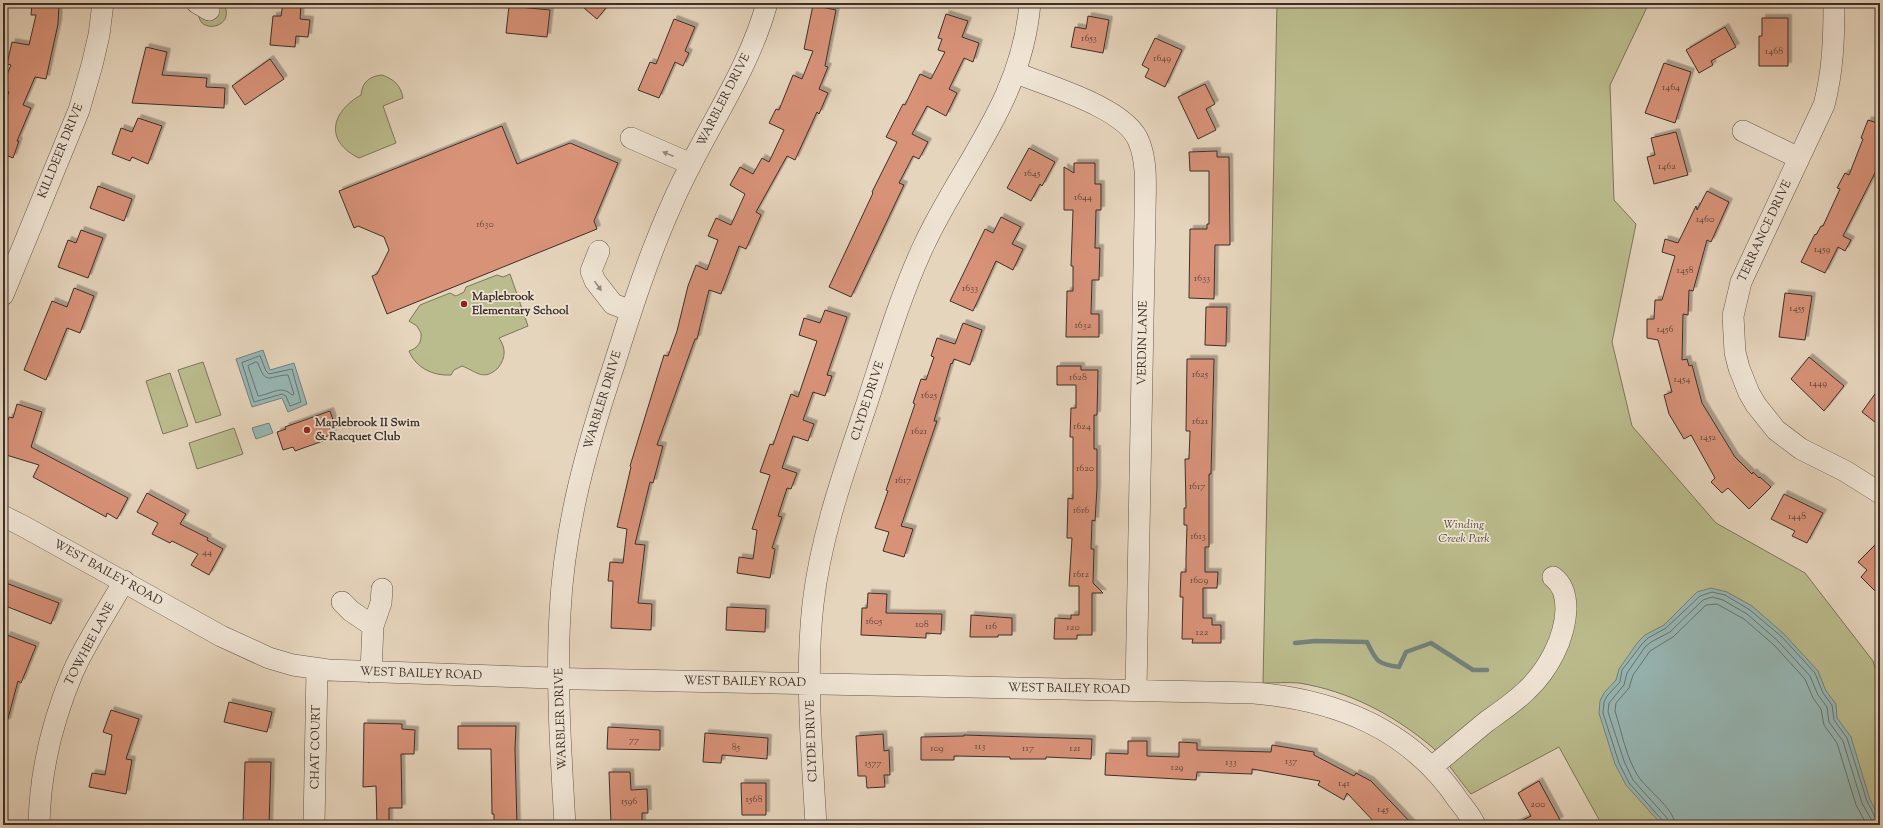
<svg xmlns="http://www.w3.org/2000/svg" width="1883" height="828" font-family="'Sorts Mill Goudy',serif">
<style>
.green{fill:#bbbc8d;stroke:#7c765b}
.water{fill:#97b8b6;stroke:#73817e}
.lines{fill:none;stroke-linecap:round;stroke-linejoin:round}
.shore{stroke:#6a7470;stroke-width:1}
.stream{stroke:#73817e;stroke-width:4.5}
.building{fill:#d89278;stroke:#3d2f29;filter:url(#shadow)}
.minor-casing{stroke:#67584e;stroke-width:22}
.minor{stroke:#efe4d4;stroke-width:21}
.oneway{fill:#968a7e}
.poi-dot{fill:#8f2418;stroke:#efe4d4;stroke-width:1.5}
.labels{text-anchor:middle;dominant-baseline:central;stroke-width:3.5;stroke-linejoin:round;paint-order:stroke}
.number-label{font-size:10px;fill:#64483d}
.street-label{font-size:12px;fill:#3d2f29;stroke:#efe4d4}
.poi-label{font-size:12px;font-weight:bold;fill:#3d2f29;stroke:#efe4d4;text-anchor:start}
.park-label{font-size:12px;font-style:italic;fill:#564b3d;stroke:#efe4d4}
</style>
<defs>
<filter id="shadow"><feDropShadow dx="3.5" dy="-3.5" stdDeviation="0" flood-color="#0004"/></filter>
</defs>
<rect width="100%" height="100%" fill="#e6d5bd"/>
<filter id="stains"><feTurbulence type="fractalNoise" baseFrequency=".005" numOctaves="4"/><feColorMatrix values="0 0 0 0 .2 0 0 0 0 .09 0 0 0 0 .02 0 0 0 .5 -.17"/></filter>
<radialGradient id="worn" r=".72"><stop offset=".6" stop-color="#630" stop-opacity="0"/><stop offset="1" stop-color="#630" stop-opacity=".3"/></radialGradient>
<!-- green -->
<path class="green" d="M201 3H223C240 30 187 38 201 3Z
M1277 3H1649L1610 85 1614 200 1636 224 1612 342 1632 426 1716 523 1805 573 1873 661 1880 685V825H1602L1559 747 1471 794C1459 780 1446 759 1432 747 1394 715 1349 691 1299 683 1287 682 1274 683 1263 683Z
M382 75C394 79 401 86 403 98L383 106 396 143 359 158C324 141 331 112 361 95 362 82 370 76 382 75Z
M510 274 528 326 499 338C506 348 506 358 498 368 483 382 476 371 462 366L454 370 451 375C433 376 416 368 409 351 418 348 422 342 421 333L417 326 409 321 420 305 450 293 456 296 464 292 466 287 497 275 503 277Z
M203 362 221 415 196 423 178 370Z
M170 373 188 426 163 434 146 381Z
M234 428 243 454 197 469 189 443Z"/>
<!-- water -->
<path class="water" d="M263 350 270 370 294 363 307 404 288 412 282 398 252 407 236 359Z
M269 423 273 433 256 439 252 428Z
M1711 588 1727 592 1752 606 1784 634 1818 671 1826 691 1836 704 1837 718 1851 737 1870 800 1880 818V825H1662L1626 785 1615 764 1599 713 1600 701 1604 693 1616 680 1619 669 1638 642 1645 635 1664 625 1697 592Z"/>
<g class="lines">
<!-- shore -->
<path class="shore" d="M260 356 266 371 269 374 292 369 301 402 290 406 286 396 282 394 254 402 242 363Z
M256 362 258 363C266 387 270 375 288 375L294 394 292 395C281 384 270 395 258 396L248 366Z
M1664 825 1663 821 1629 783 1619 763 1603 713 1604 702 1607 696 1620 682 1622 670 1642 644 1648 638 1666 628 1700 596 1712 592 1725 595 1750 610 1782 637 1815 673 1823 693 1832 705 1834 720 1847 738 1867 801 1875 817 1880 819
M1669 825 1667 818 1633 780 1624 761 1608 712 1609 703 1624 685 1627 673 1645 647 1651 642 1670 632 1703 600 1712 597 1723 600 1747 614 1778 641 1810 676 1818 695 1827 707 1829 722 1843 741 1862 803 1872 821 1880 824
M1675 825C1675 809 1647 790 1638 776 1626 757 1622 733 1615 711L1616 703 1629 688 1633 675 1650 651 1673 637 1706 605 1717 604 1744 619 1774 645 1805 679 1813 698 1821 709 1824 725 1837 743 1856 805 1867 825"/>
<!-- stream -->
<path class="stream" d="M1295 643 1315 641 1367 642C1377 662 1377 664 1399 667L1406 652 1431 643 1473 670H1487"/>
</g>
<!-- building -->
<path class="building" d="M32 3H59L58 24 46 79 35 77 23 105 31 108 17 141H19L13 158 3 154V106L9 92 3 90V84L11 65 7 64 12 42 29 45 36 15H31Z
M283 3H301L300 19 310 20 308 37 296 36 295 47 270 45 273 16H281Z
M578 3H610L597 19Z
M813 5 836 10 825 66 828 67 819 89 828 93 819 114 817 112 795 160 787 156 756 212 761 215 746 249 739 246 721 294 709 290 697 339H695L657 445 663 446 653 483 650 482 635 544 645 545 638 603 652 604 651 630 611 628 613 581H608L610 562 623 563 627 529 617 527 631 467 630 466 664 355 668 356 677 331 688 286 696 265 707 270 718 240 708 236 716 218 731 225 745 194 730 185 740 167 753 174 762 158 769 162 784 130 769 123 776 109 779 110 793 75 802 79 813 51 804 49Z
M509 6 550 10 547 37 506 33Z
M946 14 968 21 962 37 979 43 973 62 964 58 949 89 957 93 946 116 927 106 912 134 928 142 919 159 913 156 899 183 904 185 851 297 829 287 873 193 872 192 897 142 886 137 903 104 905 105 920 74 931 79 945 52 938 50 942 39 938 38Z
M1088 16 1109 20 1103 53 1071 47 1075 27 1086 29Z
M1762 18H1788V66H1759V36H1762Z
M674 19 695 27 685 51 689 53 683 66 675 62 659 98 638 90 650 62 656 64Z
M1725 27 1736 47 1711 61 1713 65 1699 73 1686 50Z
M1155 38 1182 50 1165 87 1145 77 1149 69 1142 65Z
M146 47 167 52 162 75 207 78 206 87 225 88 224 108 132 103Z
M270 59 284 79 245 105 232 86Z
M1664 63 1691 72 1675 123 1645 113Z
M1205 84 1215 104 1206 109 1216 130 1198 139 1178 97Z
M138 118 162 126 148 164 132 157 130 161 112 154 121 128 132 132Z
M1868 120 1880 124V163L1843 236 1851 240 1845 251 1838 247 1825 273 1801 262 1815 234 1816 235 1821 226H1823L1840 189 1837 188 1845 173 1849 175 1863 139 1861 138Z
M502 126 517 164 570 143 618 163 594 221 597 229 387 314 372 276 377 274 389 250 384 237 358 226 354 228 339 191Z
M1676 132 1688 175 1654 184 1647 157 1655 155 1651 138Z
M1029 148 1055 162 1042 186 1040 184 1031 201 1007 188Z
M1217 151V157H1229L1230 245H1215L1214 299 1189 298 1190 229H1207V224H1209V171H1190L1189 152Z
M1074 163H1095V184H1101V210H1096L1095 248H1100L1099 280H1092L1091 314H1099V337H1066L1067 291H1073V266H1071L1073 210H1064V167L1074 173Z
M98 186 132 199 124 221 90 208Z
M1707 191 1729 202 1711 242 1707 240 1693 291 1689 290 1688 315 1683 314 1682 360 1687 359 1689 366 1692 365 1702 403 1735 457 1752 474 1753 472 1759 478 1760 477 1771 487 1749 509 1728 488 1722 493 1711 482 1715 478 1691 435 1684 439 1669 414 1664 395 1672 392 1658 340 1647 338V319H1654L1655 300H1662L1675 256 1662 252 1665 239 1678 243 1696 206 1697 210Z
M1001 217 1021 227 1012 244 1023 249 1013 270 996 261 973 311 950 301 985 229 993 233Z
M81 230 103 238 88 278 58 267 68 240 76 243Z
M74 288 94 296 80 333 67 328 46 380 24 370 52 301 67 307Z
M1785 293 1812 296 1805 340 1779 337Z
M1206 307H1227L1226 346 1205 345Z
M825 310 847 317 827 375 832 376 825 396 813 392 803 420 814 424 808 441 793 436 782 468 797 473 791 489 787 488 778 516 782 517 772 548 775 549 770 578 737 573 739 557 753 559 757 530 752 529 770 475 760 472 770 444 773 445 791 394 798 397 817 341 799 335 804 318 820 323Z
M963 323 982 330 970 365 954 359 952 364 951 363 934 421H937L901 526 913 529 904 557 883 551 889 532 875 528 888 491 886 490 915 404 913 403 921 379 926 380 934 357 931 356 937 338 955 344Z
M1809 357 1844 386 1824 411 1791 379Z
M1187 359H1214L1211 474H1209V547H1205V572H1218L1217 588H1203V618H1212V625H1221V643H1192L1193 639H1182L1183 597H1180L1181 572H1186V558L1187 525H1184V508H1186L1185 459H1189L1190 431H1186Z
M1057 366H1081V370H1098L1097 415H1094V449H1097V488L1095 521 1092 520 1091 549H1094L1093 583 1103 593H1092V635H1077V639H1054L1055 618 1071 619V615H1079V586H1069L1072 538H1067L1068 498 1073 499V437H1070L1071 408H1076V385H1057Z
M1880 387V426L1862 412Z
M17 404 42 412 31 447 128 498 117 519 107 513 106 517 33 477 39 465 3 454V435L9 417 13 418Z
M330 411 335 426 331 427 333 434 322 438 323 441 295 451 293 447 283 450 277 432 286 429 285 427Z
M147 493 186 514 180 524 208 538 207 540 223 549 209 575 191 565 198 554 172 541 170 543 152 534 158 523 137 512Z
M1784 494 1823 513 1807 543 1792 536 1795 531 1771 519Z
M1880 540V596L1861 577 1867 570 1858 562Z
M6 583 59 603 51 624 3 605V590Z
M868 593 887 594 886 613 942 614 941 634 926 633V638L861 635 862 608H867Z
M727 607 766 609 765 632 726 630Z
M971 615 1012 618V635H998V637H970Z
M7 635 36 646 21 683 18 681 7 722H3V645Z
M229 702 272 712 267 732 224 722Z
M111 710 139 719 126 759 132 760 126 794 89 787 92 773 105 775 112 735 103 732Z
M364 723 402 724V729L415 730 414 754H401L402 808H389V825H377L376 786 363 787Z
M458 726H516L515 749 517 825H494V814H492L491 749H458Z
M608 727 660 730V750L607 749Z
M705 733 768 738 767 759 722 755 721 763 703 762Z
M883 734 884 751 889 750 890 775H884L885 787 867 788 866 776H858L856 736Z
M964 735 1092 739 1091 759 1046 757V759H1010V757L954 756V760H921V737L964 736Z
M1128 741H1147V756L1179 757V742L1197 743V750L1271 752 1272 745 1314 752V755L1354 776 1356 773 1371 781 1413 825H1377L1347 793 1344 800 1318 785 1320 781 1252 769V774L1197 772 1196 780 1105 775 1106 753 1128 754Z
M245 762H271L269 825H243Z
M609 772H630L631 790 647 789 648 813H642V825H611Z
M1539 781 1560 820 1551 825H1513L1531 816 1518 793Z
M741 783H766V815H742Z"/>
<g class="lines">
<defs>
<path id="minor" d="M197 3 209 10
M1834 3C1834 38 1833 71 1824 105L1741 282 1733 316 1735 352 1739 368 1749 393 1756 405 1776 430 1801 449 1845 471 1880 493
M1016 73C1048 86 1127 108 1139 142 1148 164 1145 191 1145 215L1136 690
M1743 131 1799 158
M631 138 691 164
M599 251 591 271 595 281 613 304 631 311
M3 295 79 110 92 65 99 35 103 3
M3 516 23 526 221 636 269 658 293 665 328 670 580 679 1254 693C1337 700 1410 729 1458 800 1464 808 1471 816 1475 825
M342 602 351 611 373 626
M371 672 373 626 381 603 382 589
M1432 767C1450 752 1468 737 1486 722 1500 712 1515 702 1527 690 1548 670 1565 639 1566 609 1566 597 1564 585 1553 577
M39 825C40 773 53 719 73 672 86 642 108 610 124 581
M314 825 317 669
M565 825C561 755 556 684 560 613 564 527 587 446 614 365 631 311 648 257 671 206 700 137 747 76 767 3
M816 825C812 753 805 675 813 604 821 534 845 469 867 403 884 351 900 297 923 247 962 163 1022 101 1030 3"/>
</defs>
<!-- minor casing -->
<use href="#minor" class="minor-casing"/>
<!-- minor -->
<use href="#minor" class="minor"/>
</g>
<!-- one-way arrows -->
<defs><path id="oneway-solid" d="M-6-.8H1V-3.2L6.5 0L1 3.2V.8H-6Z"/></defs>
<g class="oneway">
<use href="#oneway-solid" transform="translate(668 154) rotate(-158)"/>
<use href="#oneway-solid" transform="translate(598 286) rotate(55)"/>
</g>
<!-- markers -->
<g class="poi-dot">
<circle cx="464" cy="304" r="4"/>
<circle cx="307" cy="430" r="4"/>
</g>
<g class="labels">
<!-- number labels -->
<g class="number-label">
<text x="1089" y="38">1653</text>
<text x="1774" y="51">1468</text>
<text x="1162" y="58">1649</text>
<text x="1671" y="87">1464</text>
<text x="1667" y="166">1462</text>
<text x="1032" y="173">1645</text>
<text x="1083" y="197">1644</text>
<text x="1705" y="219">1460</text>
<text x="485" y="224">1630</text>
<text x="1822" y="249">1459</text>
<text x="1685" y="270">1458</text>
<text x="1202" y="278">1633</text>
<text x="970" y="288">1633</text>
<text x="1797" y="308">1455</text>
<text x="1083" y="325">1632</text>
<text x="1665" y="329">1456</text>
<text x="1200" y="374">1625</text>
<text x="1078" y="377">1628</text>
<text x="1682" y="379">1454</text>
<text x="1818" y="383">1449</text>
<text x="929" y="395">1625</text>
<text x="1200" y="421">1621</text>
<text x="1082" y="426">1624</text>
<text x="919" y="431">1621</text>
<text x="1708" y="437">1452</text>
<text x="1085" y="468">1620</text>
<text x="903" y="480">1617</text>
<text x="1197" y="486">1617</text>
<text x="1081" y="510">1616</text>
<text x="1797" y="516">1448</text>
<text x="1198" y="536">1613</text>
<text x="207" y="552">44</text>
<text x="1081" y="574">1612</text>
<text x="1199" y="580">1609</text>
<text x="874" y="621">1605</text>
<text x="922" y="624">108</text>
<text x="991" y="626">116</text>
<text x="1073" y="627">120</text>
<text x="1202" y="632">122</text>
<text x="634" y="740">77</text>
<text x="980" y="746">113</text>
<text x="736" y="747">85</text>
<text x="937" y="748">109</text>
<text x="1028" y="748">117</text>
<text x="1075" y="748">121</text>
<text x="1291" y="761">137</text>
<text x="1231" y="762">133</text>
<text x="873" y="763">1577</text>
<text x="1177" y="767">129</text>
<text x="1344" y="783">141</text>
<text x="754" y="799">1568</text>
<text x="629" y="801">1596</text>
<text x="1538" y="804">200</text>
<text x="1383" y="809">145</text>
</g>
<!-- street labels -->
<g class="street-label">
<text transform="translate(724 100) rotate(-63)">WARBLER DRIVE</text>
<text transform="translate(61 151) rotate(-68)">KILLDEER DRIVE</text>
<text transform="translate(1765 231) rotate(-65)">TERRANCE DRIVE</text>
<text transform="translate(1143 343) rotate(-89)">VERDIN LANE</text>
<text transform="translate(603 400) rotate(-73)">WARBLER DRIVE</text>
<text transform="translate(868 401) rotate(-72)">CLYDE DRIVE</text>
<text transform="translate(108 573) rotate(29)">WEST BAILEY ROAD</text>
<text transform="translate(90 644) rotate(-62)">TOWHEE LANE</text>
<text transform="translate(421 674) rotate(2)">WEST BAILEY ROAD</text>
<text transform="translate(745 682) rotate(1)">WEST BAILEY ROAD</text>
<text transform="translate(1069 689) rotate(1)">WEST BAILEY ROAD</text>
<text transform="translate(561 719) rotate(-92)">WARBLER DRIVE</text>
<text transform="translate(812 741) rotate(-92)">CLYDE DRIVE</text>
<text transform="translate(316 747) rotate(-89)">CHAT COURT</text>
</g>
<!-- poi labels -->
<g class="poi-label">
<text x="472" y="297">Maplebrook<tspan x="472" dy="14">Elementary School</tspan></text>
<text x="315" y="423">Maplebrook II Swim<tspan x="315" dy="14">&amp; Racquet Club</tspan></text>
</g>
<!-- park labels -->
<g class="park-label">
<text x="1464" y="525">Winding<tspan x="1464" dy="14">Creek Park</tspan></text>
</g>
</g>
<!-- margin -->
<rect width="1883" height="828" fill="none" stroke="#e6d5bd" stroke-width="16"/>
<rect x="4" y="4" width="1875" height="820" fill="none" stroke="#3d2f29" stroke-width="2"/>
<rect x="8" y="8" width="1867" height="812" fill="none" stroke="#3d2f29"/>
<rect width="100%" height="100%" filter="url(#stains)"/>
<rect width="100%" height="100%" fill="url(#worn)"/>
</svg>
